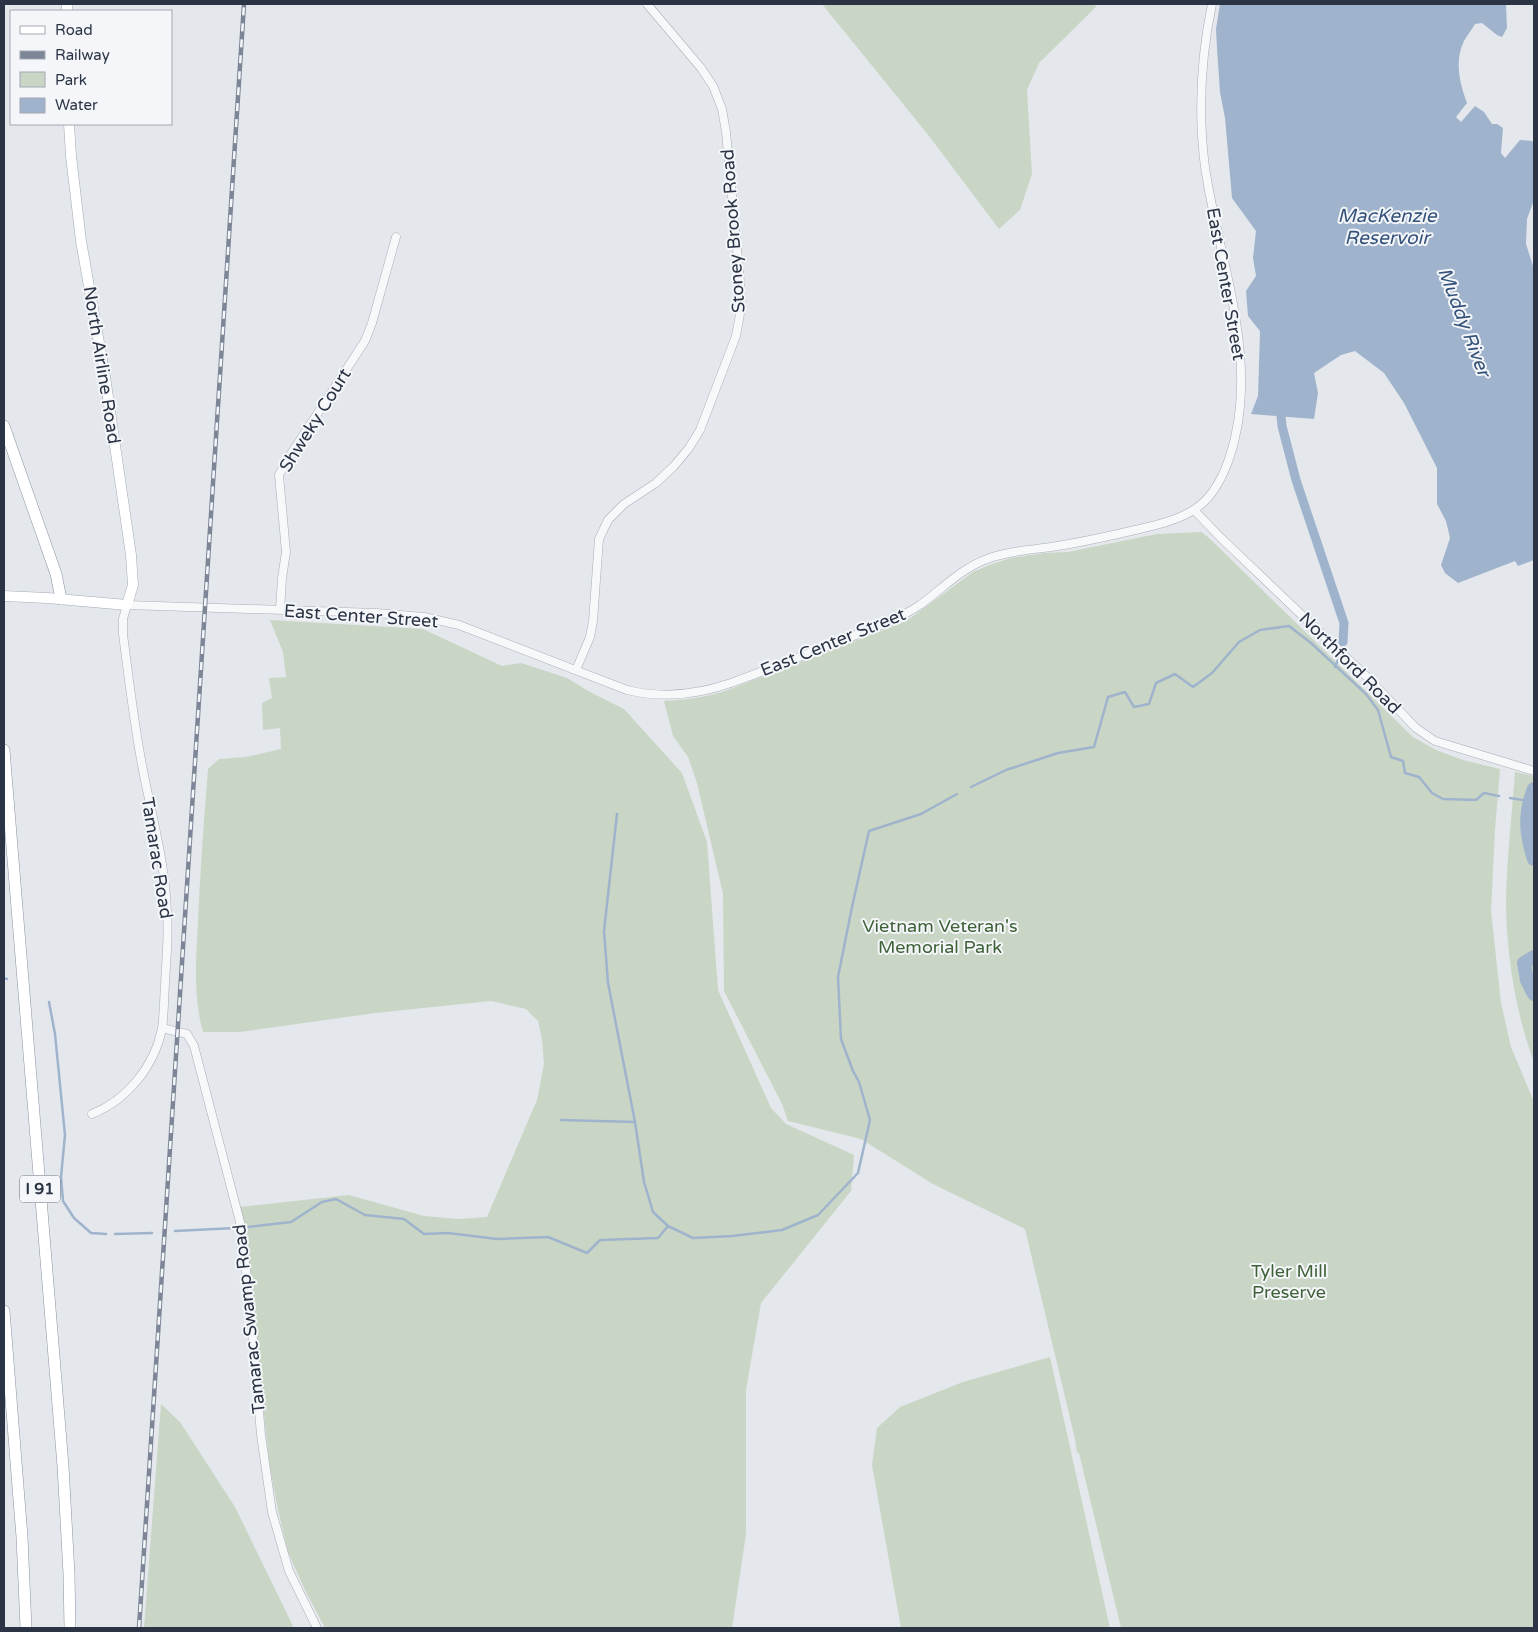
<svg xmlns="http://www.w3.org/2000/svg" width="1538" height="1632" font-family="'Varela Round',sans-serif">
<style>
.green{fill:#c9d6c5}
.water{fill:#9fb4cc}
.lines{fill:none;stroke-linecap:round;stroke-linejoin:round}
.stream{stroke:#9fb4cc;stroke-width:2.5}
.canal{stroke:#9fb4cc;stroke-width:9}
.river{stroke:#9fb4cc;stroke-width:14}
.minor-casing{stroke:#a9aeb7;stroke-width:9}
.major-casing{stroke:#a3abb8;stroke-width:11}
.highway-casing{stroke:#8b94a3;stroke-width:12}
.minor{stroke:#f7f8fa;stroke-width:8}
.major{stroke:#fff;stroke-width:10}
.highway{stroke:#fff;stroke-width:11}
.rail-casing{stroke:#7d8696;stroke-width:4.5}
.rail{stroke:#f4f6f9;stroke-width:2.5;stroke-dasharray:8;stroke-linecap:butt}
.labels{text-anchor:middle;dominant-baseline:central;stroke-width:4;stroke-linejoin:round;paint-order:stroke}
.shield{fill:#f4f6f9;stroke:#676e7b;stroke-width:1}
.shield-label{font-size:16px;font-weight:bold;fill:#2b3445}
.street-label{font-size:18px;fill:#2b3445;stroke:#f4f6f9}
.park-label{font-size:18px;fill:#3f6138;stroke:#f4f6f9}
.water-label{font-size:19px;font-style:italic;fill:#34527a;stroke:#f4f6f9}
</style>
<rect width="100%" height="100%" fill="#e4e7ec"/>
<!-- green -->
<path class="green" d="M822 4H1095L1096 7 1039 63 1027 90 1032 174 1020 210 999 229 929 136Z
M1201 532 1208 537 1413 737 1436 750 1463 760 1500 769 1495 830 1491 911 1501 1003 1511 1047 1534 1102V1628H1121L1079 1453H1077L1075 1439 1025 1229 933 1184 861 1139 788 1121 782 1104 724 991 723 894 697 783 688 757 673 736 664 701C687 700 707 697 728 690L899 624 912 617 973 572 992 564 1011 558 1045 553 1068 552 1157 534Z
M270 620 423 629 502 666 521 663 567 678 590 692 624 709 682 773 707 842 718 990 771 1108 786 1124 854 1155 851 1191 761 1303 746 1390V1534L732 1628H325L305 1590 288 1552 278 1510 270 1467 240 1207 349 1195 424 1216 458 1219 487 1217 537 1100 544 1064 542 1039 538 1021 526 1009 491 1001 375 1013 240 1032H203C193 997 196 959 198 922 200 871 204 820 208 769L219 759 246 757 281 749 280 728 263 730 262 703 272 698 269 678 286 677 283 652Z
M1515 772 1534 776V1063C1515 1010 1506 953 1506 898 1507 856 1512 814 1515 772Z
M1050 1357 1110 1628H901L872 1465 877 1428 900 1407 963 1382Z
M161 1404 180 1422 235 1507 294 1628H144Z"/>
<!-- water -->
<path class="water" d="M1220 4H1506L1507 28 1502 37 1497 35 1482 23 1475 24C1472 30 1467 35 1464 41 1454 61 1460 84 1467 103L1456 117 1461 122 1475 106 1484 112 1492 124H1497L1503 128 1501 153 1505 158 1520 140 1532 141 1534 143V200L1527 219 1526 244 1534 269V560L1518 566 1515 561 1458 583 1445 573 1441 565 1450 538 1446 521 1437 504V468L1404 403 1384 373 1355 351 1341 355 1314 373 1318 393 1314 419 1251 414 1258 396 1260 331 1248 316 1246 291 1256 276 1253 258 1256 231 1232 198 1225 118 1220 92 1217 48 1216 29Z"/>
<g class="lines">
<!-- stream -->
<path class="stream" d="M1335 667 1338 660
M971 787 1006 770 1058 753 1094 747 1108 697 1125 692 1134 707 1149 704 1156 683 1175 674 1193 687 1212 673 1239 642 1260 630 1289 626 1311 643 1366 694 1378 710 1391 757 1403 761 1405 773 1419 777 1432 793 1443 799 1476 800 1484 793 1499 796
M1510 798 1529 801
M617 814 604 931 608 983 635 1122 644 1182 653 1212 668 1226
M4 978 7 979
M49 1002 55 1034 65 1135 61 1177 63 1201 74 1218 91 1233 106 1234
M561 1120 635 1122
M248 1227 291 1222 322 1202 336 1199 365 1215 404 1219 424 1234 448 1233 497 1239 548 1237 587 1253 600 1240 658 1238 668 1226 693 1238 732 1236 782 1230 818 1215 858 1173 870 1120 859 1082 853 1071 841 1039 838 977 852 907 869 831 921 814 957 794
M175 1231 235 1228
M115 1234 152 1233"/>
<!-- canal -->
<path class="canal" d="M1281 416 1282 426 1296 480 1344 623 1343 642"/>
<!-- river -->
<path class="river" d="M1534 789C1524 813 1526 835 1534 859
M1534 957 1524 963 1527 980 1534 994"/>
<defs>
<path id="minor" d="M1194 510 1221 538 1368 678 1416 728 1435 741 1534 771
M280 610 282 578 286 552 279 475 289 457 365 341 372 323 396 237
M576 670 590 637 593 621 599 539 608 520 624 504 656 483 674 466 689 448 700 430 736 336 741 308 740 281 726 132 722 109 713 86 701 68 647 4
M162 1028 187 1034 194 1046 240 1222 250 1303 261 1435 272 1512 289 1571 317 1628
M92 1114C127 1100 154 1067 162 1029 164 1015 164 999 165 984 166 960 169 936 167 912 165 858 149 807 140 754 133 714 128 674 123 634V619L127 605 376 613 424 617 459 625 627 690C689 705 733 682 789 661 822 648 854 636 886 623 898 618 909 612 920 605 942 589 962 568 987 559 1007 551 1030 550 1051 547 1078 543 1105 537 1131 531 1152 526 1173 522 1192 511 1211 500 1222 479 1229 459 1262 363 1219 263 1205 167 1198 113 1201 57 1212 4"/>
<path id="major" d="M67 4V11
M4 596 47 598 127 605 133 585 131 555 105 377 81 241 71 156 69 124"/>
<path id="highway" d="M4 426 56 574 61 599
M4 750 63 1466 69 1574 70 1628
M4 1311 22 1537 26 1628"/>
</defs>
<!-- minor casing -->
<use href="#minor" class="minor-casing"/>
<!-- major casing -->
<use href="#major" class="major-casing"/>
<!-- highway casing -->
<use href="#highway" class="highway-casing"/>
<!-- minor -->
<use href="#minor" class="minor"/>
<!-- major -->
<use href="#major" class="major"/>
<!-- highway -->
<use href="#highway" class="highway"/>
<defs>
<path id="rail" d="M139 1628 244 4"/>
</defs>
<!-- rail casing -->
<use href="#rail" class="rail-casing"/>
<!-- rail -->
<use href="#rail" class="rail"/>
</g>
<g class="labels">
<!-- shield labels -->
<rect class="shield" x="20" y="1175.5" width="40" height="27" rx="4"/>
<g class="shield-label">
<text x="40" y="1189">I 91</text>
</g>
<!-- street labels -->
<g class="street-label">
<text transform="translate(733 231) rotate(-94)">Stoney Brook Road</text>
<text transform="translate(1226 284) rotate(80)">East Center Street</text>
<text transform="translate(102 365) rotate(81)">North Airline Road</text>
<text transform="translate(315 420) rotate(-58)">Shweky Court</text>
<text transform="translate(361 616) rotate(4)">East Center Street</text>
<text transform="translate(833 642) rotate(-22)">East Center Street</text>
<text transform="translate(1350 663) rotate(45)">Northford Road</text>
<text transform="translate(157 858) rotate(81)">Tamarac Road</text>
<text transform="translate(249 1319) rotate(-96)">Tamarac Swamp Road</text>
</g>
<!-- park labels -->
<g class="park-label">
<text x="940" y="926">Vietnam Veteran's<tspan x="940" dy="21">Memorial Park</tspan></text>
<text x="1289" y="1271">Tyler Mill<tspan x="1289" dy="21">Preserve</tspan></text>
</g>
<!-- water labels -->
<g class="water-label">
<text x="1387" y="216">MacKenzie<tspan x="1387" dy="22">Reservoir</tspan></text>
<text transform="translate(1464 322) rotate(69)">Muddy River</text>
</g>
</g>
<!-- border -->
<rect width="1538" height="1632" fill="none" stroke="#2b3445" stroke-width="10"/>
<!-- legend -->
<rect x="10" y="10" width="162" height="115" fill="#f4f6f9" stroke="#a4a8b1"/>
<rect x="20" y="26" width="25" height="8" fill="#ffffff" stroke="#a4a8b1"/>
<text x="55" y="35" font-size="15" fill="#2b3445">Road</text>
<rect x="20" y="51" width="25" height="8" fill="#7d8696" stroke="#a4a8b1"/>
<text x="55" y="60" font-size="15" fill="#2b3445">Railway</text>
<rect x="20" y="72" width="25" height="15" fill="#c9d6c5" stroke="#a4a8b1"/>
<text x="55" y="85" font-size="15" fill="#2b3445">Park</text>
<rect x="20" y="98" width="25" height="15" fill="#9fb4cc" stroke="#a4a8b1"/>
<text x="55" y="110" font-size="15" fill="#2b3445">Water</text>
</svg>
